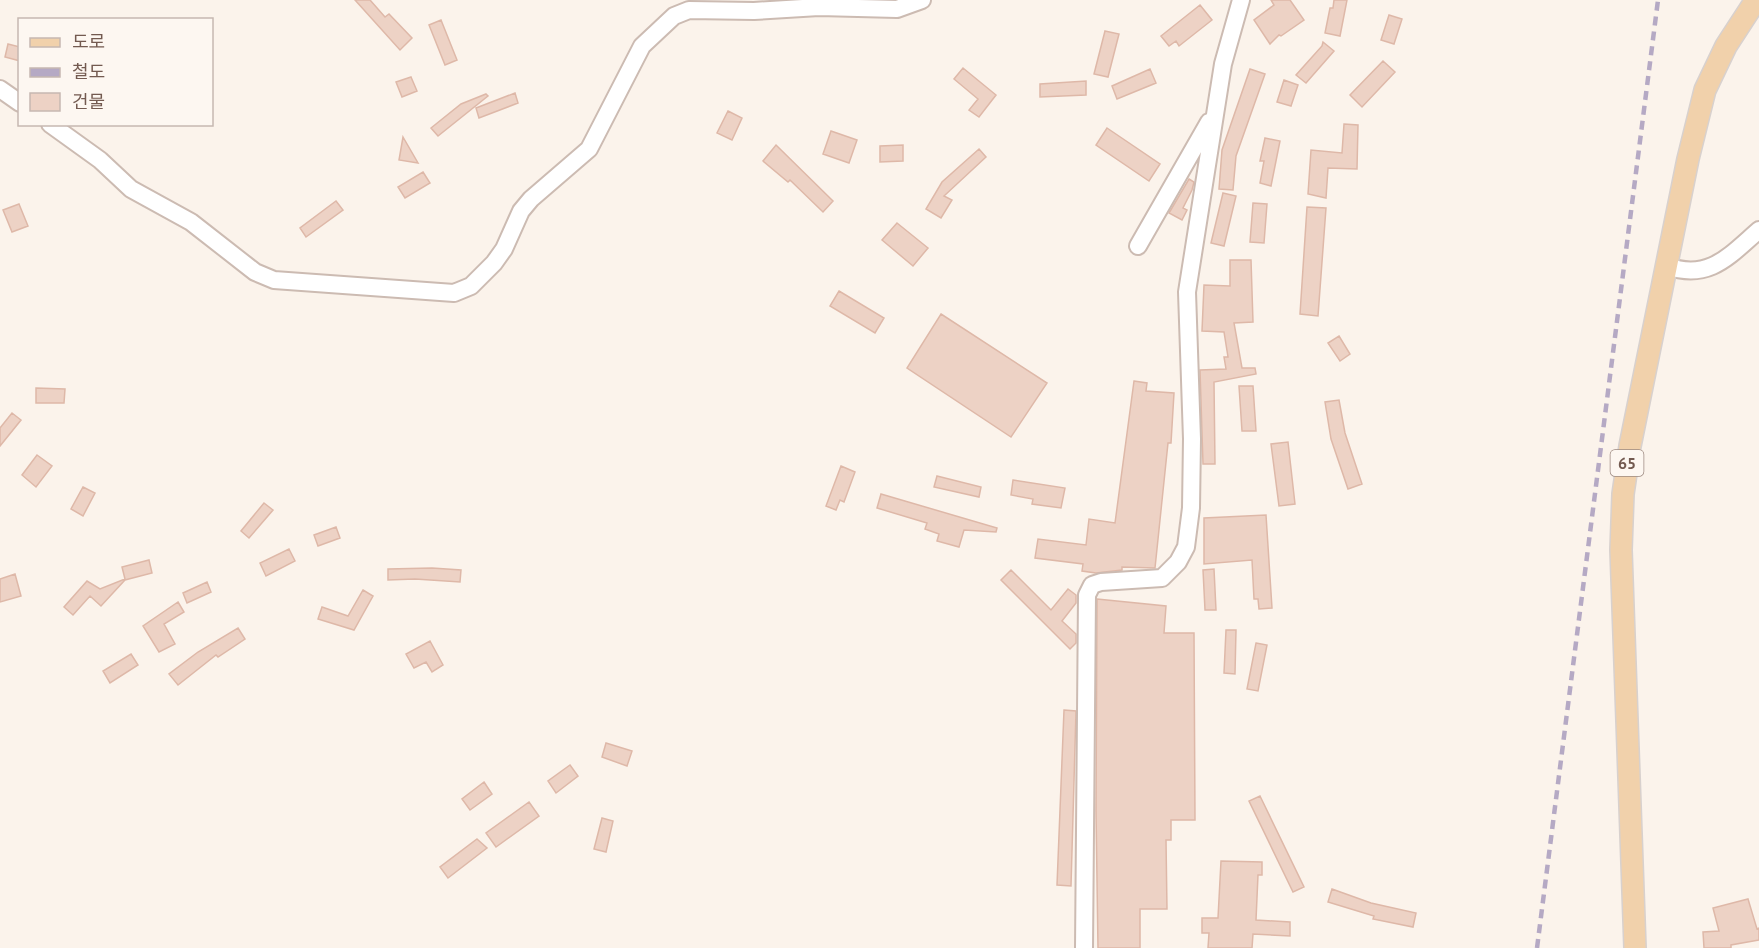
<svg xmlns="http://www.w3.org/2000/svg" width="1759" height="948" font-family="'PT Sans','Noto Sans KR',sans-serif">
<style>
.building{fill:#edd2c5;stroke:#deb8a8;stroke-width:1.5}
.lines{fill:none;stroke-linecap:round;stroke-linejoin:round}
.minor-casing{stroke:#ccbbb2;stroke-width:20}
.major-casing{stroke:#d8d1ce;stroke-width:24}
.minor{stroke:#fff;stroke-width:16}
.major{stroke:#f1d1ab;stroke-width:21}
.rail{stroke:#b5a9c4;stroke-width:4.5;stroke-dasharray:9 6;stroke-linecap:butt}
.labels{text-anchor:middle;dominant-baseline:central;stroke-width:6;stroke-linejoin:round;paint-order:stroke}
.shield{fill:#fdf7f1;stroke:#9c8980;stroke-width:1.5}
.shield-label{font-size:16px;font-weight:bold;fill:#735a50}
</style>
<rect width="100%" height="100%" fill="#fbf3eb"/>
<!-- building -->
<path class="building" d="M355 0H370L385 17 389 14 412 38 400 50Z
M1271 0H1290L1304 20 1281 36 1279 35 1270 44 1254 20 1274 5Z
M1334 0H1347L1340 36 1325 33 1330 8H1333Z
M1200 5 1212 20 1179 46 1176 41 1169 46 1161 36Z
M1389 15 1402 19 1394 44 1381 40Z
M441 20 457 60 445 65 429 25Z
M1105 31 1119 34 1108 77 1094 74Z
M1323 42 1334 51 1306 83 1296 75 1322 46Z
M8 44 20 47V61L5 57Z
M1383 61 1395 72 1362 107 1350 95Z
M963 68 996 95 979 117 969 110 978 99 954 79Z
M1150 69 1156 83 1117 99 1112 86Z
M1250 69 1265 74 1236 156 1233 190 1219 189 1222 150Z
M411 77 417 91 402 97 396 82Z
M1284 80 1298 85 1291 106 1277 102Z
M1086 81V95L1040 97V84Z
M515 93 518 103 479 118 476 108Z
M486 94 488 96 438 136 431 128 461 104Z
M728 111 742 118 732 140 717 133Z
M1344 124 1358 125 1357 169 1328 168 1326 198 1308 194 1311 150 1342 153Z
M1107 128 1160 164 1149 181 1096 145Z
M831 131 857 140 849 163 823 154Z
M403 137 418 163 399 160Z
M1265 138 1280 141 1271 186 1260 183 1264 161H1260Z
M776 145 833 201 823 212 790 180 788 182 763 161Z
M903 145V161L880 162V146Z
M979 149 986 157 944 196 952 200 941 218 926 209 942 182Z
M423 172 430 183 405 198 398 187Z
M1189 179 1194 182 1192 190 1183 208 1187 210 1182 220 1169 213Z
M1223 193 1236 196 1224 246 1211 243Z
M336 201 343 210 306 237 300 228Z
M1253 203 1267 204 1264 243 1250 242Z
M19 204 28 226 12 232 3 210Z
M1307 207 1326 208 1318 316 1300 314Z
M897 223 928 248 913 266 882 240Z
M1230 260H1251L1253 322 1234 323 1242 368H1255L1256 374 1214 382 1215 464H1203L1200 370 1226 369 1224 357H1228L1224 332 1202 331 1204 285 1230 286Z
M839 291 884 318 875 333 830 306Z
M941 314 1047 383 1011 437 907 368Z
M1339 336 1350 354 1340 361 1328 343Z
M1134 381 1147 383 1146 391 1174 393 1171 443H1168L1155 568 1122 567V570L1096 573 1082 571 1083 564 1035 558 1038 539 1086 545 1089 519 1115 523Z
M1239 386H1253L1256 431H1242Z
M36 388 65 389 64 403H36Z
M1339 400 1345 433 1362 484 1348 489 1331 439 1325 402Z
M12 413 21 420 0 446V428Z
M1288 442 1295 504 1279 506 1271 444Z
M37 455 52 466 36 487 22 475Z
M841 466 855 472 844 502 840 500 836 510 826 506Z
M937 476 981 487 979 497 934 487Z
M1013 480 1065 488 1061 508 1032 504 1033 499 1011 495Z
M83 487 95 493 83 516 71 509Z
M881 494 997 528 996 532 964 530 959 547 937 541 939 534 925 529 927 523 877 508Z
M264 503 273 510 249 538 241 531Z
M1266 515 1272 608 1259 609 1258 599H1254L1252 560 1204 564V518Z
M336 527 340 538 318 546 314 535Z
M289 549 295 561 266 576 260 563Z
M149 560 152 573 125 580 101 606 90 596 73 615 64 607 87 581 100 589 125 579 122 567Z
M432 568 461 570 460 582 415 579 388 580V569Z
M1214 569 1216 610H1205L1203 570Z
M1011 570 1051 610 1068 589 1076 595V603L1062 621 1076 634V643L1070 649 1001 580Z
M15 574 21 596 0 602V579Z
M207 582 211 592 187 603 183 593Z
M363 590 373 596 354 630 318 619 322 607 348 616Z
M1097 599 1166 606 1164 633H1194L1195 820H1171V840H1166L1167 909H1140V948H1098L1096 811Z
M178 602 184 612 164 624 175 644 159 652 143 626Z
M238 628 245 639 218 657 216 655 178 685 169 674 198 652Z
M1226 630H1236L1235 674 1224 673Z
M430 641 443 665 432 672 426 662 414 668 406 654Z
M1256 643 1267 645 1258 691 1247 689Z
M131 654 138 665 110 683 103 671Z
M1064 710 1076 711 1071 886 1057 885Z
M606 743 632 751 627 766 602 757Z
M570 765 578 776 556 793 548 781Z
M484 782 492 794 470 810 462 799Z
M1260 796 1304 887 1293 892 1249 801Z
M529 802 539 816 496 847 486 833Z
M602 818 613 821 606 852 594 849Z
M477 839 487 848 448 878 440 867Z
M1221 861 1262 862V875H1258L1256 920 1290 922V936L1253 934 1252 948H1208L1209 933H1202V918H1218Z
M1332 889 1371 903 1416 913 1413 927 1373 919 1374 916 1328 902Z
M1748 899 1757 929 1759 928V940L1731 945V948H1704L1703 932 1719 931 1713 908Z"/>
<g class="lines">
<defs>
<path id="minor" d="M0 89 20 103
M50 124 100 160 131 189 191 222 255 272 274 280 454 293 471 286 494 263 504 249 521 211 531 199 589 149 642 46 674 16 689 10 754 11 819 7 897 9 922 0
M1138 246 1209 122
M1667 266C1709 281 1729 256 1759 230
M1084 948 1087 595 1092 585 1101 582 1162 578 1178 562 1186 547 1191 508 1192 439 1187 292 1223 64 1241 0"/>
<path id="major" d="M1635 948 1621 550 1623 494 1630 446 1688 159 1705 90 1726 46 1756 0"/>
</defs>
<!-- minor casing -->
<use href="#minor" class="minor-casing"/>
<!-- major casing -->
<use href="#major" class="major-casing"/>
<!-- minor -->
<use href="#minor" class="minor"/>
<!-- major -->
<use href="#major" class="major"/>
<!-- rail -->
<path class="rail" d="M1537 948 1658 0"/>
</g>
<g class="labels">
<!-- shield labels -->
<rect class="shield" x="1610.5" y="450" width="33" height="26" rx="4.5"/>
<g class="shield-label">
<text x="1627" y="463">65</text>
</g>
</g>
<!-- legend -->
<rect x="18" y="18" width="195" height="108" fill="#fdf7f1" stroke="#c6b8b1" stroke-width="1.5"/>
<rect x="30" y="38" width="30" height="9" fill="#f1d1ab" stroke="#c6b8b1" stroke-width="1.5"/>
<text x="72" y="48" font-size="18" fill="#735a50">도로</text>
<rect x="30" y="68" width="30" height="9" fill="#b5a9c4" stroke="#c6b8b1" stroke-width="1.5"/>
<text x="72" y="78" font-size="18" fill="#735a50">철도</text>
<rect x="30" y="93" width="30" height="18" fill="#edd2c5" stroke="#c6b8b1" stroke-width="1.5"/>
<text x="72" y="108" font-size="18" fill="#735a50">건물</text>
</svg>
